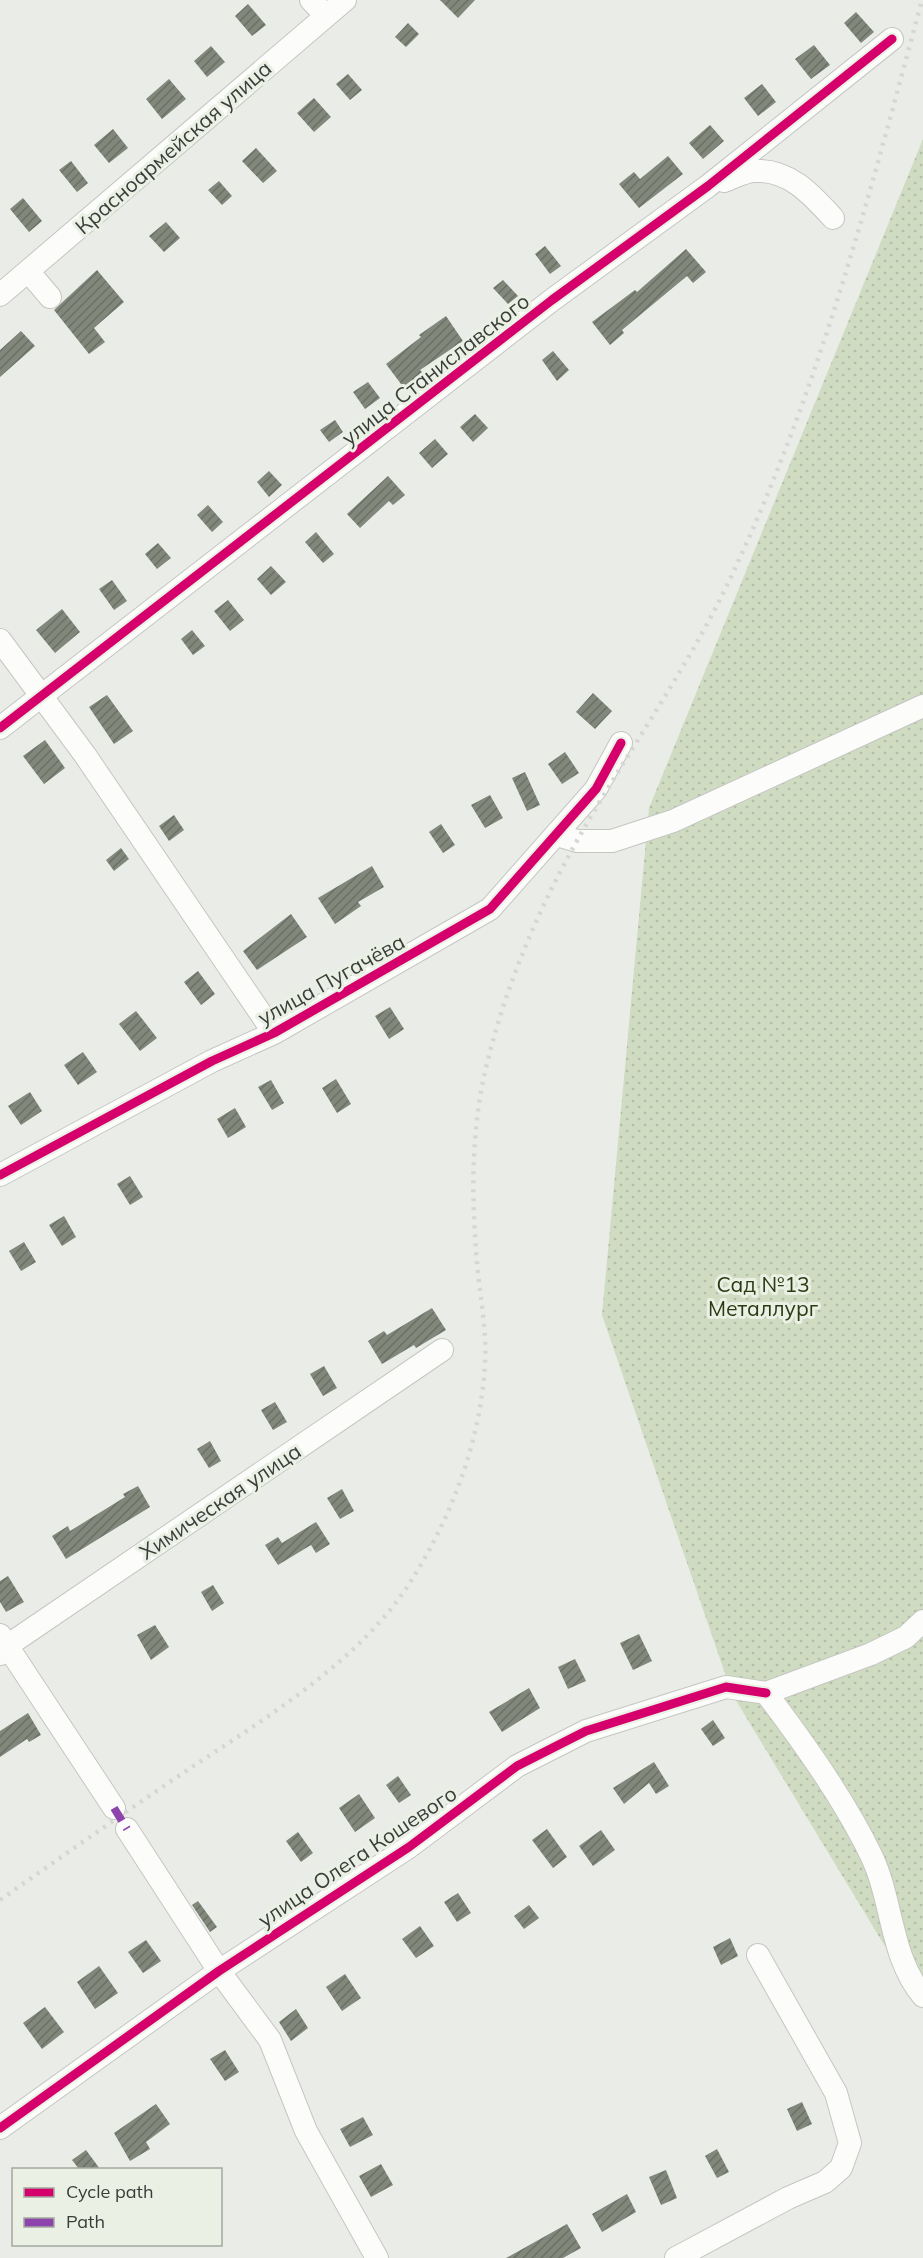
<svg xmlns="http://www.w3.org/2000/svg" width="923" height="2258" font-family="Mulish,sans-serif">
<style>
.garden{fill:url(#garden-dots)}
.building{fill:url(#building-hatch)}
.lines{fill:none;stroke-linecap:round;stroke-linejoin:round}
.minor-casing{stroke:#c5c6c2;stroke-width:24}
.minor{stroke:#fcfcfb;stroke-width:22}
.rail{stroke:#d6d7d5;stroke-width:4.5;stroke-dasharray:3 6;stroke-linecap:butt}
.quiet{stroke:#8e44ad;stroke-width:8;stroke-dasharray:15 8;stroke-linecap:butt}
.cycleway-casing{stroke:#eaf0e4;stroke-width:13}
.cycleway{stroke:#d6006c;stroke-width:9}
.labels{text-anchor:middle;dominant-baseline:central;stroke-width:6;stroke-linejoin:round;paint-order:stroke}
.street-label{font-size:21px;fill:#3b3d39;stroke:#eaf0e4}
.park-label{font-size:21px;fill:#293b12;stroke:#eaf0e4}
</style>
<defs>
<pattern id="garden-dots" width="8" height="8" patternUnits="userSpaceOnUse" patternTransform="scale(1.5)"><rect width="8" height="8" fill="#cfdcc2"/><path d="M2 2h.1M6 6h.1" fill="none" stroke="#b3bea7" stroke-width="1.8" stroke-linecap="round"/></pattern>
<pattern id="building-hatch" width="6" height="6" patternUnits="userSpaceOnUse" patternTransform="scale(1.5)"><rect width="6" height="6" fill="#81877a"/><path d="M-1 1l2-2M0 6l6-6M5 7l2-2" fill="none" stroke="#6b7065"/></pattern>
</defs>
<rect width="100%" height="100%" fill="#eaede7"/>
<!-- garden -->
<path class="garden" d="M923 139V2009L732 1694 602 1315 649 808Z"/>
<!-- building -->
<path class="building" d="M440 0H475L458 18Z
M248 4 266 25 252 36 235 16Z
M856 12 874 32 861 43 844 23Z
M408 23 419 34 406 47 395 37Z
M814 45 830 65 811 79 795 59Z
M211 46 225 62 207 77 194 61Z
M348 74 362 90 350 100 336 84Z
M169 79 186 99 162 119 146 99Z
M762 84 776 102 758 116 744 98Z
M314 98 331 117 314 132 297 113Z
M710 125 724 141 703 159 689 143Z
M113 129 128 148 109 163 94 145Z
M256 148 277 171 263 183 242 161Z
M668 156 683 174 639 208 619 184 634 172 640 179Z
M71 161 88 183 77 192 59 170Z
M219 181 232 196 222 205 208 190Z
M23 198 42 221 29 232 10 209Z
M166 222 180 238 164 252 149 236Z
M545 246 561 266 550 274 535 254Z
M686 249 706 272 693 283 687 276 622 330 624 333 610 345 592 322 635 290 637 292Z
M97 270 124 302 94 328 105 342 89 354 54 310Z
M503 280 518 296 508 304 493 288Z
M446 316 463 341 420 370 423 373 404 388 386 364 421 337 419 335Z
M21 331 35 346 0 377V350Z
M553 351 569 370 557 381 542 360Z
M368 382 380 398 365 409 353 392Z
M475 414 488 428 473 442 460 427Z
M335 420 343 432 329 442 320 430Z
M435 439 448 454 432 468 419 453Z
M269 471 282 485 269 497 257 482Z
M388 476 405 495 393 505 389 501 360 528 347 514Z
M208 505 223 522 212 532 197 515Z
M316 532 334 554 323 563 305 542Z
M158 543 171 558 157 569 145 554Z
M271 566 286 582 271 595 257 579Z
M112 580 127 601 114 610 99 589Z
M228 600 244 620 230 631 214 611Z
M62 609 80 632 55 653 36 630Z
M192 630 205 646 193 655 181 639Z
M593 693 612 711 595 729 576 712Z
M107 695 133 731 114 744 89 707Z
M45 740 65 768 44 784 23 756Z
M565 752 579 773 562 784 548 764Z
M525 772 540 805 527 811 512 778Z
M490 795 503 818 485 828 471 805Z
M174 815 184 830 169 841 159 826Z
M441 824 455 845 443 853 429 832Z
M121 848 129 859 114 871 106 860Z
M372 866 384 887 358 902 361 906 335 924 318 898Z
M291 914 307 937 257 970 243 951Z
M198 971 215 994 201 1005 184 982Z
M390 1007 404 1029 389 1039 375 1016Z
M136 1011 157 1038 140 1051 119 1024Z
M83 1052 97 1072 78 1085 64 1065Z
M336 1079 351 1104 337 1113 322 1088Z
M271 1080 284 1103 272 1110 258 1087Z
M30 1092 42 1111 21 1125 8 1106Z
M235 1108 246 1127 228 1138 217 1119Z
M130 1176 143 1197 130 1205 117 1184Z
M64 1216 76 1237 62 1246 49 1225Z
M24 1242 36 1262 21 1271 9 1251Z
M432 1308 446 1330 416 1348 414 1345 382 1364 368 1341 384 1331 387 1335Z
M324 1366 337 1388 323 1396 310 1374Z
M275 1402 287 1422 273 1430 261 1410Z
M210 1441 221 1461 209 1468 197 1449Z
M138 1486 150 1507 66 1559 52 1536 68 1526 70 1531 125 1497 123 1494Z
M342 1489 354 1511 340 1519 327 1498Z
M316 1522 330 1544 316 1553 311 1545 278 1565 265 1545 278 1537 282 1543Z
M8 1576 24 1602 6 1612 0 1602V1581Z
M213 1585 224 1603 212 1611 201 1592Z
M155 1625 169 1647 151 1660 137 1635Z
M639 1634 652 1661 633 1670 620 1643Z
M575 1659 586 1681 568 1689 558 1667Z
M529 1688 540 1708 502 1732 489 1712Z
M28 1713 41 1735 29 1742 27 1739 0 1757V1731Z
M713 1720 725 1738 713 1746 701 1729Z
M654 1762 669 1786 656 1794 649 1783 624 1804 613 1788Z
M398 1776 411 1795 399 1803 386 1785Z
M359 1794 375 1818 355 1832 339 1808Z
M547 1829 567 1857 553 1868 532 1840Z
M601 1830 615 1850 593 1866 579 1846Z
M298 1832 313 1853 301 1862 286 1841Z
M458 1893 471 1913 457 1922 444 1902Z
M198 1901 217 1927 210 1932 192 1905Z
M529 1905 539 1918 524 1929 514 1916Z
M420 1926 434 1946 416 1958 402 1939Z
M730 1938 738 1956 721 1965 713 1947Z
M146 1940 161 1961 143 1973 128 1952Z
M99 1966 118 1993 95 2009 77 1982Z
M345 1974 361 1998 342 2011 326 1987Z
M45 2007 64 2032 42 2049 23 2023Z
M296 2009 308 2028 291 2041 279 2022Z
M225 2050 239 2072 225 2081 210 2059Z
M802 2102 812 2124 797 2131 787 2109Z
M156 2104 170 2124 146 2142 150 2149 130 2161 114 2133Z
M363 2117 373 2135 350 2147 340 2129Z
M717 2149 729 2172 717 2178 705 2156Z
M86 2150 100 2169H79L72 2160Z
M381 2164 393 2185 371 2197 359 2176Z
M666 2170 677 2198 661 2205 649 2177Z
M627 2194 636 2212 602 2232 592 2214Z
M567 2224 581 2248 563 2258H506Z"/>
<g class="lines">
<defs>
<path id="minor" d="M311 0 326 16
M724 181C733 178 745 171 755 171 789 169 812 195 833 218
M28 271 50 297
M0 295 345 0
M0 640 85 755 274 1033
M0 728 552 300 708 186 892 39
M557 835 577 841H612L673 821 923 706
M0 1175 212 1061 274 1033 490 909 596 789 621 743
M0 1635 114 1808
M0 1654 7 1646 442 1350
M766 1693C803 1742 844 1799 871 1855 893 1900 890 1957 923 1996
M127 1829 219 1971 270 2040 306 2131 377 2258
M0 2128 219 1971 409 1847 517 1766 586 1731 726 1687 766 1693 871 1654 906 1637 923 1621
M676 2258 788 2198 825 2182 841 2168 850 2143 836 2093 758 1955"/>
</defs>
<!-- minor casing -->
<use href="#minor" class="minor-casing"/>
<!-- minor -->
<use href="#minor" class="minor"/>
<!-- rail -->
<path class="rail" d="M0 1900C61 1857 121 1815 183 1773 261 1721 360 1662 411 1581 452 1516 481 1440 485 1363 487 1330 480 1296 477 1263 472 1204 471 1144 482 1086 498 1008 530 927 568 857 619 763 684 676 730 579 818 394 869 197 922 0"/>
<!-- quiet -->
<path class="quiet" d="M114 1808 127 1829"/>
<defs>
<path id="cycleway" d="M0 728 552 300 708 186 892 39
M0 1175 212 1061 274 1033 490 909 596 789 621 743
M0 2128 219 1971 409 1847 517 1766 586 1731 726 1687 766 1693"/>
</defs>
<!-- cycleway casing -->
<use href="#cycleway" class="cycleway-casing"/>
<!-- cycleway -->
<use href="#cycleway" class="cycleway"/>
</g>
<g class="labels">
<!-- street labels -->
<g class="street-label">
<text transform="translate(173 147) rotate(-41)">Красноармейская улица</text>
<text transform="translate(435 369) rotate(-38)">улица Станиславского</text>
<text transform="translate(331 979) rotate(-29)">улица Пугачёва</text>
<text transform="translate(220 1501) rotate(-34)">Химическая улица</text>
<text transform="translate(357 1856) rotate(-34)">улица Олега Кошевого</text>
</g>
<!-- park labels -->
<g class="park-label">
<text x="763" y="1284">Сад №13<tspan x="763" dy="24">Металлург</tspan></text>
</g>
</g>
<!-- legend -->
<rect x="12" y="2168" width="210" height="78" fill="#eaf0e4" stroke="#a4a8a0" stroke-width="1.5"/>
<rect x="24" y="2188" width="30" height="9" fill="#d6006c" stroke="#a4a8a0" stroke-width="1.5"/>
<text x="66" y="2198" font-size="18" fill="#3b3d39">Cycle path</text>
<rect x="24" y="2218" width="30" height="9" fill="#8e44ad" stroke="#a4a8a0" stroke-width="1.5"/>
<text x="66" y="2228" font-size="18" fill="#3b3d39">Path</text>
</svg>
